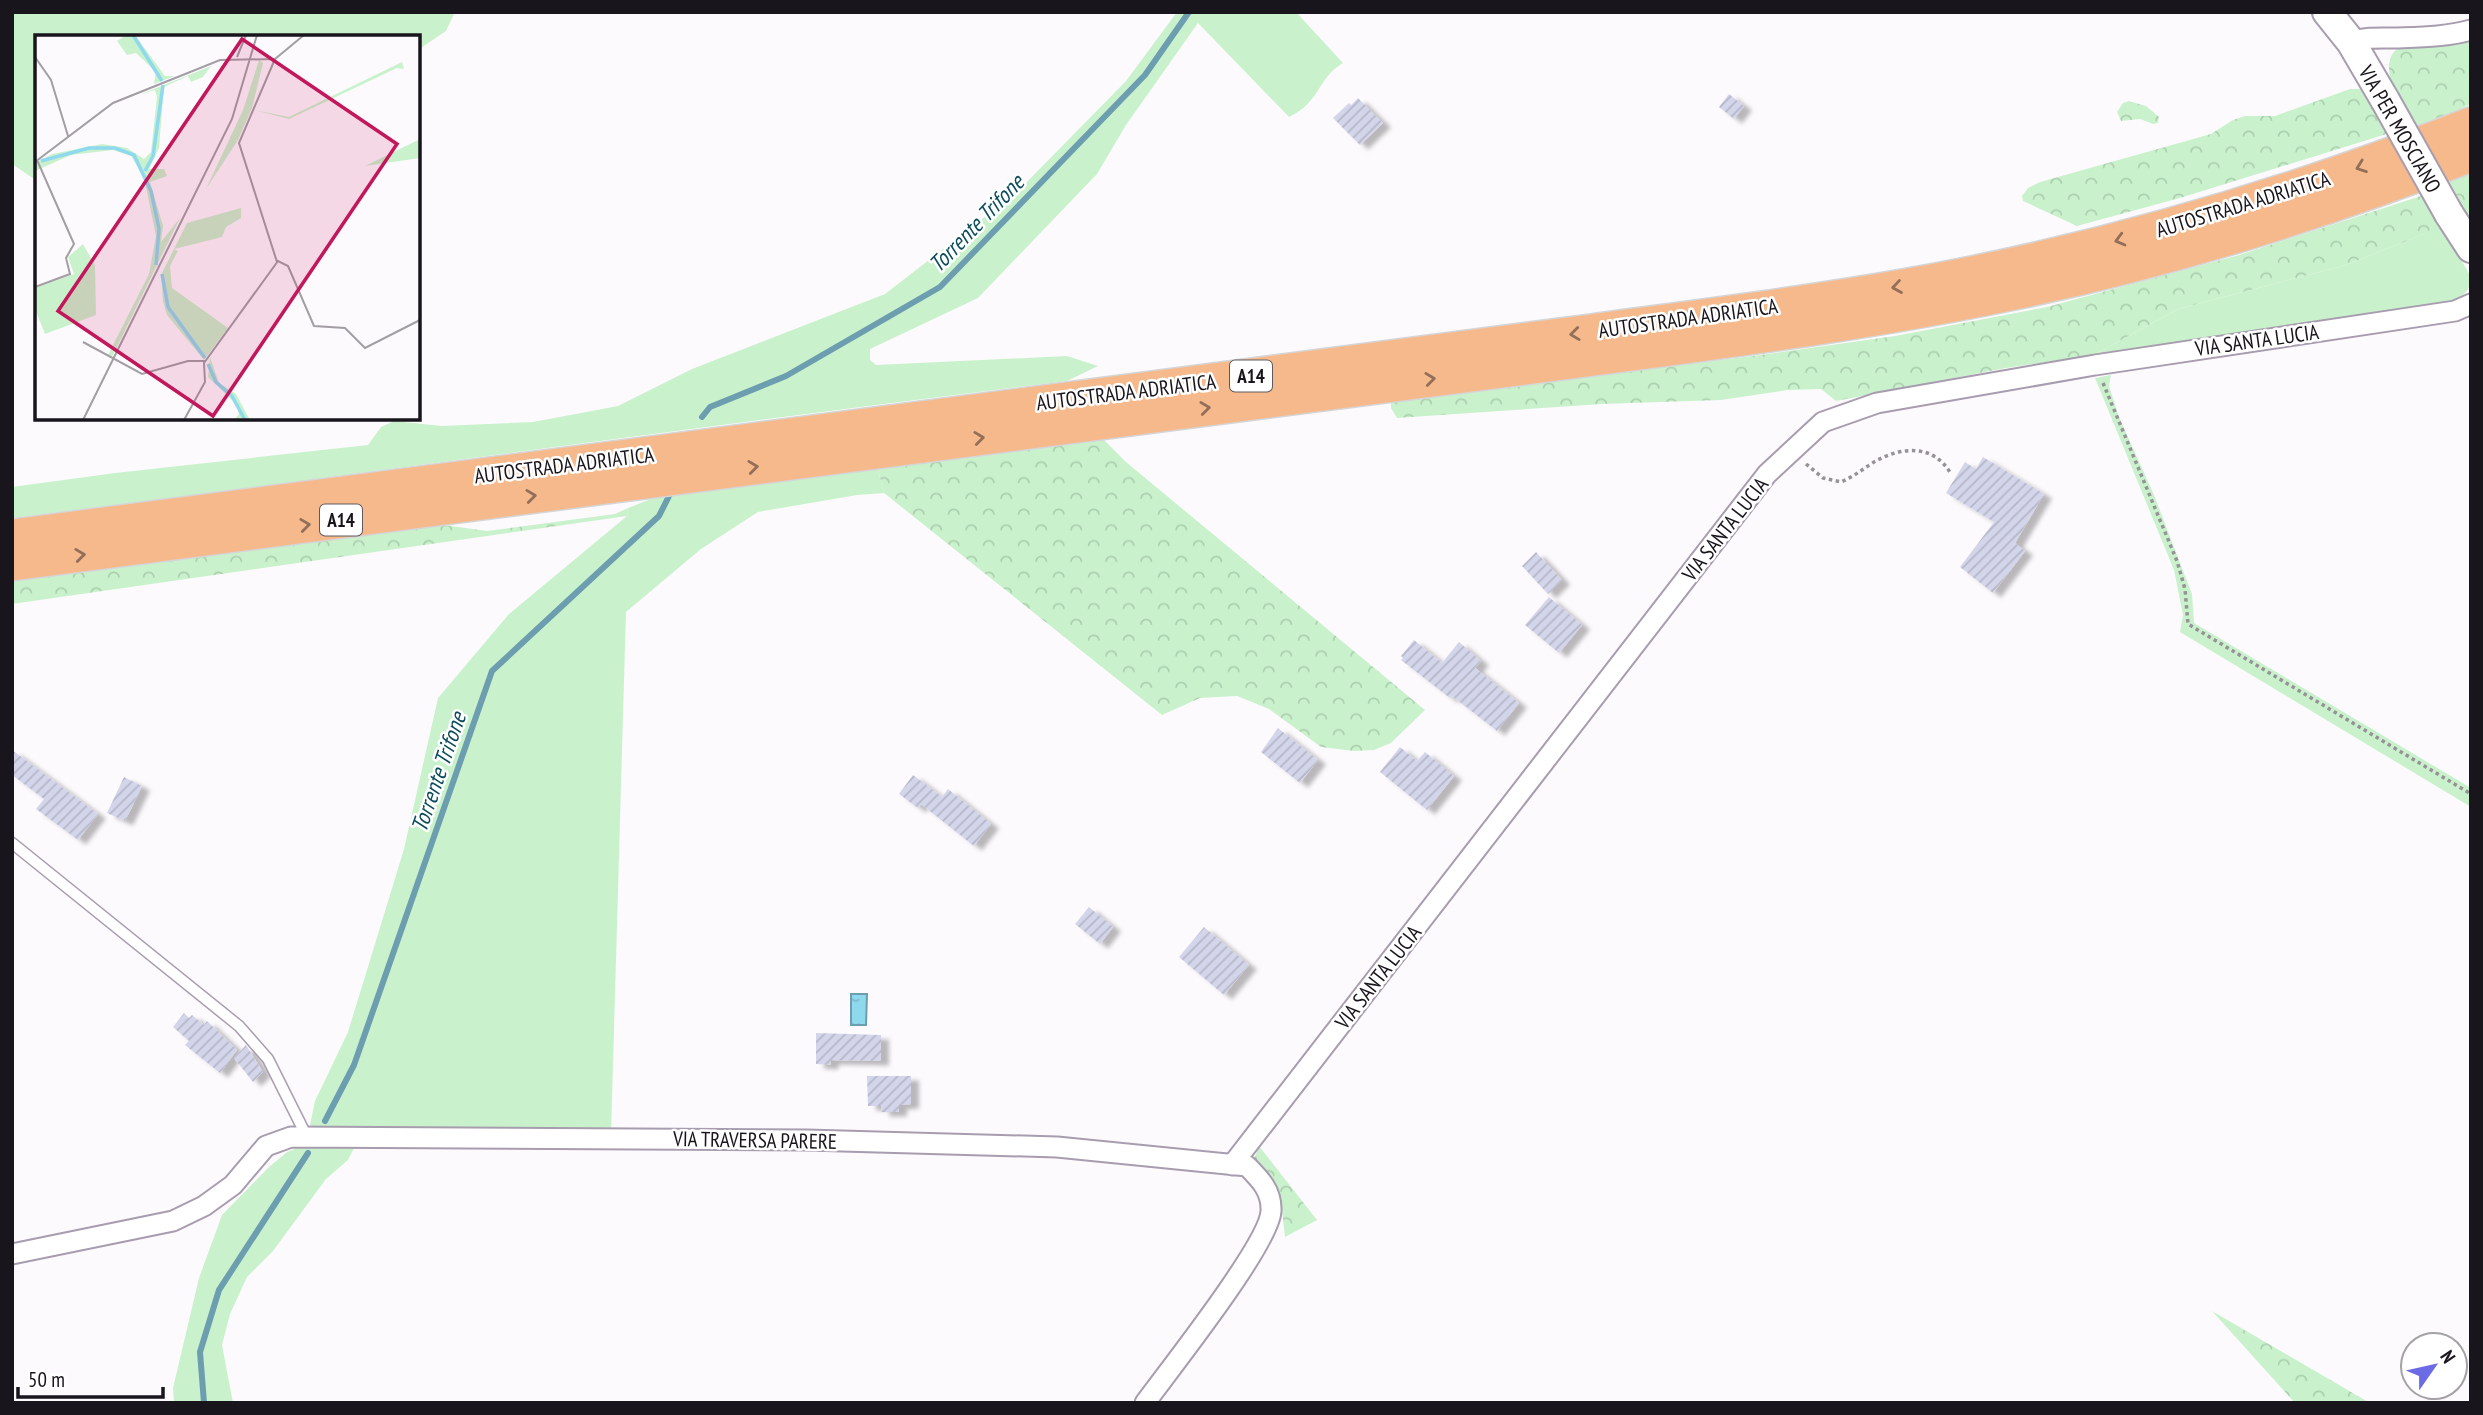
<svg xmlns="http://www.w3.org/2000/svg" width="2483" height="1415" font-family="'PT Sans Narrow',sans-serif">
<style>
.grass{fill:#c9f2cc}
.forest{fill:url(#forest-crowns)}
.water{fill:url(#water-ripples);stroke:#6c9eb0;stroke-width:2}
.lines{fill:none;stroke-linecap:round;stroke-linejoin:round}
.stream{stroke:#6c9eb0;stroke-width:6}
.building{fill:url(#building-hatch);filter:url(#shadow)}
.lane-casing{stroke:#a89caf;stroke-width:13}
.street-casing{stroke:#a89caf;stroke-width:23}
.secondary-casing{stroke:#a89caf;stroke-width:32}
.highway-casing{stroke:#d6d5d6;stroke-width:38}
.path{stroke:#969298;stroke-width:3.5;stroke-dasharray:3.5 3.5;stroke-linecap:butt}
.lane{stroke:#fff;stroke-width:10}
.street{stroke:#fff;stroke-width:19}
.secondary{stroke:#fff;stroke-width:28}
.highway{stroke:#f6b98b;stroke-width:35}
.secondary-bridge-casing{stroke:#a89caf;stroke-width:32;stroke-linecap:butt}
.secondary-bridge{stroke:#fff;stroke-width:28}
.oneway{stroke:#936f59}
.labels{text-anchor:middle;dominant-baseline:central;stroke-width:5;stroke-linejoin:round;paint-order:stroke}
.shield{fill:#fff;stroke:#5e5b60;stroke-width:2}
.shield-label{font-size:19px;font-weight:bold;fill:#19151c}
.street-label{font-size:21px;fill:#19151c;stroke:#fff}
.water-label{font-size:23px;font-style:italic;fill:#0c4d5d;stroke:#fff}
.inset-river{fill:none;stroke:#8fd9ef;stroke-width:3.5}
.inset-road{fill:none;stroke:#a29ea4;stroke-width:2}
.view{fill:#c2185b;fill-opacity:0.15;stroke:#c2185b;stroke-width:3.5}
.inset-edge{fill:none;stroke:#19151c;stroke-width:3.5}
</style>
<defs>
<pattern id="forest-crowns" width="20" height="18" patternUnits="userSpaceOnUse" patternTransform="scale(1.75)"><rect width="20" height="18" fill="#c9f2cc"/><path d="M2 6a3 3 0 1 1 6 0M12 15a3 3 0 1 1 6 0" fill="none" stroke="#accfaf"/></pattern>
<pattern id="water-ripples" width="26" height="14" patternUnits="userSpaceOnUse" patternTransform="scale(1.75)"><rect width="26" height="14" fill="#8fd9ef"/><path d="M2 4q2-2 4 0t4 0M15 11q2-2 4 0t4 0" fill="none" stroke="#7bb9cc"/></pattern>
<pattern id="building-hatch" width="6" height="6" patternUnits="userSpaceOnUse" patternTransform="scale(1.75)"><rect width="6" height="6" fill="#d3d5ea"/><path d="M-1 1l2-2M0 6l6-6M5 7l2-2" fill="none" stroke="#b5b6c8"/></pattern>
<filter id="shadow"><feDropShadow dx="8" dy="4.5" stdDeviation="2" flood-color="#0004"/></filter>
</defs>
<rect width="100%" height="100%" fill="#fdfafe"/>
<!-- grass -->
<path class="grass" d="M12 12H455L446 31 418 50V37H37V181L12 164Z
M1177 12H1296L1343 63C1317 78 1321 102 1289 117L1198 23 1126 125 1097 174 978 298 870 349V360L876 365 1067 356 1098 366 1067 381C715 424 364 474 12 518V487L115 473 368 445 381 427 394 421 442 426 533 422 618 406 692 369 885 294 1018 191 1126 81Z
M2438 220 2471 277C2471 293 2459 299 2445 305L2094 355 2178 309 2346 265 2424 234Z
M2111 375 2109 386 2119 417 2154 495 2192 594 2194 623 2471 788V807L2180 632 2183 615 2174 570 2095 378Z
M876 462 884 493 857 495 758 512 701 549 626 612 611 1135 315 1128 310 1125 315 1101 348 1032 404 849 438 698 509 614 627 516 628 508 661 495Z
M305 1145 355 1146 348 1160 326 1179 273 1251 247 1277 230 1314 222 1345 233 1403H174L173 1388 199 1278 222 1215 268 1168 287 1152Z"/>
<!-- forest -->
<path class="forest" d="M2471 39V104L2413 131C2404 113 2376 67 2396 50 2405 43 2456 40 2471 39Z
M2350 89H2362L2368 94 2393 132 2180 198 2077 226 2023 201 2022 196 2028 188 2040 182 2211 134 2233 120 2245 116H2275Z
M2129 101 2146 106 2159 117 2158 123 2153 124 2140 119 2121 121 2117 112 2123 103Z
M2471 171V213L2468 215 2448 180Z
M2427 194 2438 220V224L2424 234 2346 265 2178 309 2094 355 2006 368 1836 401 1821 389 1788 390 1721 400 1602 404 1397 418 1391 408V401L1760 355 1895 336 2047 307 2239 255Z
M1097 433 1126 462 1425 710 1391 743 1374 750 1354 751 1321 747 1269 709 1237 696 1200 698 1162 715 884 493 876 462Z
M628 508 627 516 12 604V579L444 525 487 531 615 514Z
M1259 1146 1317 1220 1285 1237 1281 1201 1253 1162Z
M2212 1311 2370 1403H2295Z"/>
<!-- water -->
<path class="water" d="M851 994H867L866 1025H851Z"/>
<g class="lines">
<!-- stream -->
<path class="stream" d="M702 417 710 407 786 376 940 287 1145 75 1189 12
M325 1121 354 1065 492 671 659 516 671 492
M204 1403 200 1352 219 1290 308 1153"/>
</g>
<!-- building -->
<path class="building" d="M1729 94 1744 106 1734 119 1719 107Z
M1358 98 1383 123 1360 145 1333 118 1349 103 1351 105Z
M1983 457 2044 494 2015 543 2025 551 1993 593 1960 567 1994 522 1946 493 1965 462 1976 469Z
M1536 552 1562 580 1548 594 1522 566Z
M1549 597 1582 625 1559 653 1525 625Z
M1414 640 1442 663 1459 642 1481 661 1475 668 1519 703 1497 731 1452 696 1450 698 1401 660 1403 658 1401 656Z
M1278 728 1318 760 1300 783 1261 752Z
M1400 747 1417 761 1425 752 1454 776 1427 810 1380 772Z
M12 750 98 814 78 840 36 809 44 799 12 775Z
M913 775 942 797 948 789 991 824 974 846 921 804 918 808 899 794Z
M124 777 142 786 125 821 107 813Z
M1089 907 1113 927 1100 944 1075 924Z
M1204 927 1249 965 1224 995 1179 957Z
M184 1013 189 1018 192 1015 204 1025 207 1021 237 1050 220 1073 185 1045 189 1041 173 1027Z
M816 1033 881 1035V1061L831 1060 830 1065 816 1064Z
M246 1045 263 1072 253 1082 234 1058Z
M867 1076H911V1104L899 1105V1112H881L882 1106H868Z"/>
<g class="lines">
<defs>
<path id="lane" d="M12 843 239 1026 268 1059 307 1137"/>
<path id="street" d="M2351 42C2365 37 2379 38 2394 38 2420 37 2446 37 2471 30
M1232 1165 1767 474 1823 422 1877 403 2095 365 2455 311 2471 304
M12 1254 173 1221 204 1206 233 1185 266 1146 291 1137 807 1140 1057 1147 1247 1166C1260 1179 1272 1191 1271 1211 1270 1243 1169 1370 1145 1403"/>
<path id="secondary" d="M2327 12 2351 42 2385 100
M2449 214 2471 248"/>
<path id="highway" d="M12 537 1591 332C1708 316 1826 302 1942 280 2123 245 2300 192 2471 125
M12 563 1632 353C1758 336 1885 319 2009 293 2167 261 2321 212 2471 154"/>
</defs>
<!-- lane casing -->
<use href="#lane" class="lane-casing"/>
<!-- street casing -->
<use href="#street" class="street-casing"/>
<!-- secondary casing -->
<use href="#secondary" class="secondary-casing"/>
<!-- highway casing -->
<use href="#highway" class="highway-casing"/>
<!-- path -->
<path class="path" d="M2103 383 2177 561 2185 589 2188 624 2471 794
M1806 464 1823 478 1841 482C1853 477 1863 469 1874 462 1902 446 1934 444 1951 474"/>
<!-- lane -->
<use href="#lane" class="lane"/>
<!-- street -->
<use href="#street" class="street"/>
<!-- secondary -->
<use href="#secondary" class="secondary"/>
<!-- highway -->
<use href="#highway" class="highway"/>
<defs>
<path id="secondary-bridge" d="M2385 100 2449 214"/>
</defs>
<!-- secondary-bridge casing -->
<use href="#secondary-bridge" class="secondary-bridge-casing"/>
<!-- secondary-bridge -->
<use href="#secondary-bridge" class="secondary-bridge"/>
</g>
<!-- one-way arrows -->
<defs><path id="oneway-chevron" d="M-2-3.5L2.5 0L-2 3.5" fill="none" stroke-width="1.6" stroke-linecap="round" stroke-linejoin="round" transform="scale(1.75)"/></defs>
<g class="oneway">
<use href="#oneway-chevron" transform="translate(2361 167) rotate(160)"/>
<use href="#oneway-chevron" transform="translate(2120 240) rotate(165)"/>
<use href="#oneway-chevron" transform="translate(1897 287) rotate(171)"/>
<use href="#oneway-chevron" transform="translate(1575 334) rotate(173)"/>
<use href="#oneway-chevron" transform="translate(1430 379) rotate(-7)"/>
<use href="#oneway-chevron" transform="translate(1205 408) rotate(-7)"/>
<use href="#oneway-chevron" transform="translate(979 438) rotate(-7)"/>
<use href="#oneway-chevron" transform="translate(753 467) rotate(-7)"/>
<use href="#oneway-chevron" transform="translate(531 496) rotate(-7)"/>
<use href="#oneway-chevron" transform="translate(305 525) rotate(-7)"/>
<use href="#oneway-chevron" transform="translate(80 555) rotate(-7)"/>
</g>
<g class="labels">
<!-- shield labels -->
<g class="shield">
<rect x="1230" y="360.5" width="42" height="31" rx="5"/>
<rect x="320" y="504.5" width="42" height="31" rx="5"/>
</g>
<g class="shield-label">
<text x="1251" y="376">A14</text>
<text x="341" y="520">A14</text>
</g>
<!-- street labels -->
<g class="street-label">
<text transform="translate(2400 129) rotate(60)">VIA PER MOSCIANO</text>
<text transform="translate(2243 204) rotate(-17)">AUTOSTRADA ADRIATICA</text>
<text transform="translate(1688 318) rotate(-8)">AUTOSTRADA ADRIATICA</text>
<text transform="translate(2257 340) rotate(-8)">VIA SANTA LUCIA</text>
<text transform="translate(1126 392) rotate(-7)">AUTOSTRADA ADRIATICA</text>
<text transform="translate(564 465) rotate(-7)">AUTOSTRADA ADRIATICA</text>
<text transform="translate(1725 529) rotate(-52)">VIA SANTA LUCIA</text>
<text transform="translate(1378 977) rotate(-52)">VIA SANTA LUCIA</text>
<text transform="translate(755 1140) rotate(1)">VIA TRAVERSA PARERE</text>
</g>
<!-- water labels -->
<g class="water-label">
<text transform="translate(976 223) rotate(-46)">Torrente Trifone</text>
<text transform="translate(438 772) rotate(-71)">Torrente Trifone</text>
</g>
</g>
<!-- overview -->
<g transform="translate(35 35)">
<rect width="385" height="385" fill="#fdfafe"/>
<path d="M367 27 369 34 362 33 254 84 219 75 254 82ZM176 31 168 42 156 47 153 41 129 52 124 113 114 134H129L132 141 115 147 128 191 126 207 145 183 77 322 73 320 114 239 121 201 109 142 96 121 78 115 36 120 0 136V128L17 119 67 109 92 113 109 124 116 117 122 62 120 55 104 60ZM48 209 60 230 61 280 10 299 0 274V253L39 239 33 222ZM139 214 143 216 135 231 137 253 193 293 169 325 132 280 128 266 126 240ZM175 322 184 348 201 359 215 385H199L204 379 201 369 173 342Z" fill="#c9f2cc"/>
<path d="M91 0H100L130 41H140L119 49 121 37 101 18 92 20 82 6ZM224 25 228 28 217 73 203 105 171 154 208 75ZM385 104V123L330 131ZM206 173V183L191 192 187 202 139 214 152 188Z" fill="#c9f2cc"/>
<path class="inset-river" d="M98 0 127 46M6 126 54 113H80L99 120 116 156 124 194 121 230M110 136 118 121 128 50M127 239 133 272 170 323M173 329 181 347 197 361 210 385"/>
<path class="inset-road" d="M0 22 16 45 33 101M202 22 211 0M240 24 204 108 242 227M0 127 78 68 185 25 240 24 269 0M0 252 35 239 31 223 39 209 2 125M48 307 107 339 153 326H171M48 385 197 84 222 0M149 385 170 347 169 328 243 226 253 231 279 291 310 293 330 313 385 285"/>
<path class="view" d="M207 4 362 109 178 381 23 276Z"/>
<rect width="385" height="385" class="inset-edge"/>
</g>
<!-- border -->
<rect width="2483" height="1415" fill="none" stroke="#19151c" stroke-width="28"/>
<!-- north arrow -->
<g transform="translate(2434 1366) rotate(56)"><circle r="33" fill="#ffffff" stroke="#a3a1a4" stroke-width="2"/>
<path d="M0-5L12 26L0 18L-12 26Z" fill="#6b6be5"/>
<text y="-10" font-size="19" font-weight="bold" text-anchor="middle" fill="#19151c">N</text>
</g>
<!-- scale -->
<path d="M18 1387v10h145v-10" fill="none" stroke="#19151c" stroke-width="3.5"/>
<text x="28" y="1387" font-size="21" fill="#19151c" stroke="#ffffff" stroke-width="5" paint-order="stroke">50 m</text>
</svg>
